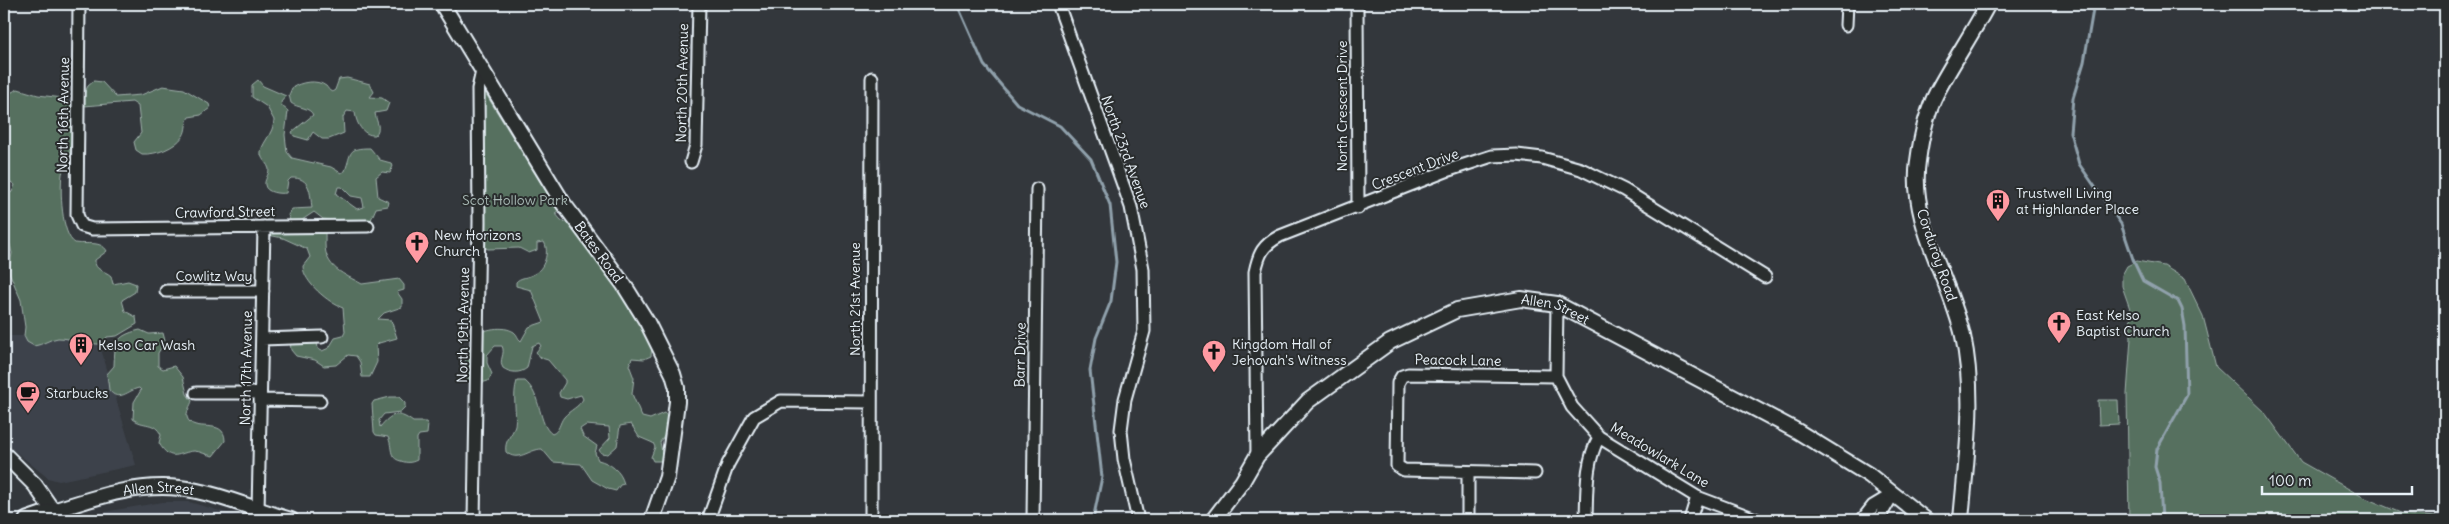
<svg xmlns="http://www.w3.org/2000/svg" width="2449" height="524" font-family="Delius,sans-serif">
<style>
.built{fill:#3e434c}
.green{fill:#56705e;stroke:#9fb0ab;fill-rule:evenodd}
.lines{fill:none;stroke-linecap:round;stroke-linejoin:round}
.stream{stroke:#90a1ac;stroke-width:3}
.minor-casing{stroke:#e8f1f8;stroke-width:15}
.tertiary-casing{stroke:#e8f1f8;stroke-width:18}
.secondary-casing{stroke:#e8f1f8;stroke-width:19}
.minor{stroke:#2a2d2e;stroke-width:11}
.tertiary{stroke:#2a2d2e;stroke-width:14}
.secondary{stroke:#2a2d2e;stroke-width:15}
.labels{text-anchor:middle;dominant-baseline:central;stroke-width:4;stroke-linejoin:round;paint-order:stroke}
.street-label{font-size:14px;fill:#e8f1f8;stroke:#2a2d2e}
.poi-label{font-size:14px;fill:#e8f1f8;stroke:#2a2d2e;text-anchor:start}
.park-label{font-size:14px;fill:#a6b7b3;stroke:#2a2d2e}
</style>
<rect width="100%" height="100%" fill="#33373c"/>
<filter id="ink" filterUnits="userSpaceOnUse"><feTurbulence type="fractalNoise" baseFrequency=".02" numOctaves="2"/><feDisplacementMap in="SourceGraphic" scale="10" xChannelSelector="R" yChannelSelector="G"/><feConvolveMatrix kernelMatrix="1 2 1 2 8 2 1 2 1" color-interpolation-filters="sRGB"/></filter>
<g filter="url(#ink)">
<!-- built -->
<path class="built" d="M4 336H97L136 465 59 481 48 478 11 448 4 440Z
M163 502H189L251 520H87L95 515 110 511Z"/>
<!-- green -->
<path class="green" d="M347 78 370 84 374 92 370 97 382 98 389 103 386 111 375 113C376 122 382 128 375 135 362 136 356 122 355 112L347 111 343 117 344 133 329 139H322L313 132 308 140 294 136 292 132 313 115C310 107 297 108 291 103L289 95 292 88C300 82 317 79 326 86 328 88 329 91 332 92L335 90 339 79Z
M258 80 263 86 286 96 281 102 282 106 288 111 285 135 287 152 292 158 331 167 341 173 345 171C352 152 347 148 370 148L380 160 391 163 393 166 390 173 382 172 376 177 378 197 389 202 388 206 376 208 370 222C354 222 338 220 323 219L314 212 299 222 291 223 288 215 292 209 312 208C310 193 311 177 291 178L288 181 286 193C280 194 266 193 265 185 264 180 269 175 269 169 268 164 262 160 261 155 259 145 274 134 274 120L267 107 252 97V85ZM338 187H342L351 196 362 198 364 207 357 209 336 194Z
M94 81 102 82 116 97 141 95 163 86 184 89 209 104 210 108 201 115 189 117C185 122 187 130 183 136 175 148 156 155 142 154L136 150 134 142 141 133 138 106 132 102 84 106 81 100 88 86Z
M18 89 38 95 63 98C67 101 71 105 72 110 75 119 71 146 69 156 67 162 63 167 62 174 60 189 61 235 75 243 86 245 101 240 107 251L95 260C94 271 105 270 111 276L113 284 128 281 136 284 135 292 122 300 125 311 136 317 137 324 117 336 107 337 103 344C87 345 73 338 58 338 49 339 43 345 34 346L27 342 24 336 25 327 21 300 9 272 12 253 4 222V195L12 192 15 185 4 177V96Z
M484 91 558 211 555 213 561 220 580 228 594 257 611 266 652 344 651 356 644 359 632 358 629 365 634 378 632 394 642 417 650 419 664 413 670 417 669 429 660 442 663 458 660 461H653L651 457 655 447 653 443 639 437 631 424 620 426 617 446 608 454 601 453 599 450 610 438 609 427 586 425 580 429 583 436 597 446 595 453 598 460C610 463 621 471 624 484L620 485 616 491 608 489 592 480 581 464 553 462 542 449C529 449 518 463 506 452 504 440 512 436 515 426 517 411 512 396 517 381H525C542 395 538 425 552 434 560 431 559 423 564 417 570 410 579 407 583 399L581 395 567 399 560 397 559 393 565 383V380L548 360 541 358 536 352 541 346 539 343 532 346 527 368C520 374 510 373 503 368 498 360 506 354 502 346H495L487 355V363L492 374 488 381 474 385 465 378V362L474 336C484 329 503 325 514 332 518 335 517 338 521 341L529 327 544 322 531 290 516 286V282C520 277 528 278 534 274 544 269 550 252 544 242L537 243V250L529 253 519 248 488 249 482 246Z
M313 221 321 222C326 229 325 235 325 244 325 268 344 274 362 284L399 279 404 285V290L397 292 402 299V307L384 313 378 319 391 320 397 338 379 343 376 346 377 362 370 377H362L360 362 356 356 348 355 336 365 324 366 315 360 296 356 291 350 290 341 298 333 311 331 317 341 318 349 322 351 329 348 335 338 343 336 345 332 343 308C329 303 303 282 303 266L310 257 307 249 283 238 268 235 270 231Z
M2137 261 2164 266 2185 279 2203 316 2216 367 2265 413 2301 462 2363 497 2403 514 2445 518V520H2129L2127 394 2131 338 2130 309 2122 286V275L2127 266Z
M140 330 149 334 163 333 165 341 158 353V366L163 369 174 366 183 377 187 394 192 401C191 405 186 412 187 417 192 435 225 416 225 441L213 456C206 455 200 451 194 451 179 452 171 464 159 443L161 435C155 421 143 427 133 419L134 402 141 390 139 388C128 390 119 403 109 390L107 374 114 366C115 344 114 336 140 330Z
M390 397H399L405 403V407L400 412 384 414 379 420 380 427C391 414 397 410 413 422H426L428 425 427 434 419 435 417 438V460C411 463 407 463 401 461 388 458 393 447 388 437L376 435 374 432 372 404 374 401Z
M2098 400H2118L2119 424 2099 425Z"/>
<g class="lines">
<!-- stream -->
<path class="stream" d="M957 4 984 65 1017 104 1060 126 1091 159 1110 205 1116 262 1111 301 1096 338 1090 370 1102 477 1093 520
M2094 4 2084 62 2073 98 2070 132 2079 164 2121 224 2134 262 2143 281 2178 301 2182 309 2185 326 2187 395 2157 449 2155 467 2160 483 2162 520"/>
<defs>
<path id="minor" d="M79 4 77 215 82 226 92 229 368 226
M1058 4 1131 207 1143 269 1144 331 1125 399 1121 430 1124 459 1138 520
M1357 4 1358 208
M1846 25 1847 4
M691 162 696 145 699 4
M166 291H263
M1557 304 1556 376 1572 407 1599 437 1697 497 1758 520
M262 339 322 337
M196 393H260
M260 400 320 401
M1257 456 1255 272C1259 253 1263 245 1280 236L1449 170 1492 156 1517 155 1542 158 1581 169 1624 190 1765 277
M1535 473 1404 470 1397 466 1398 383 1402 376 1408 374 1556 376
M258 511 264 227
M474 520 479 222 478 89 482 71
M708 520 728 464 754 417 781 401 869 402
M871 520 872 78
M1033 520 1037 189
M1468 520V473
M1586 520C1587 491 1585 463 1599 437
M1690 520 1697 497
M1862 520 1873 506 1893 494
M1878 520 1893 494"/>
<g id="tertiary">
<path d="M442 4 563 203 624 285 647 322 673 374 677 388V402L667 477 652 520"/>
<path id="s1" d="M4 454 35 485 53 511C94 498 136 483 180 488 218 493 255 510 291 520"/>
<path id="s2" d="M1213 520 1242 482 1257 456 1308 401 1390 342 1457 310 1521 299 1557 304 1797 431 1869 475 1926 520"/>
<path d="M1961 520C1966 460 1976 396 1963 336 1950 278 1909 222 1918 161 1921 138 1926 113 1937 92 1953 62 1972 34 1988 4"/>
</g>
<path id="secondary" d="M27 520 53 511 57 520"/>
</defs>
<!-- minor casing -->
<use href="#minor" class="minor-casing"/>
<!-- tertiary casing -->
<use href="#tertiary" class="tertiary-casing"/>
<!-- secondary casing -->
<use href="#secondary" class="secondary-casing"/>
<!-- minor -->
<use href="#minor" class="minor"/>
<!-- tertiary -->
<use href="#tertiary" class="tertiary"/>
<!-- secondary -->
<use href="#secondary" class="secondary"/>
</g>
</g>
<!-- icons -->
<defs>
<symbol id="building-pin" viewBox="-11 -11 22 30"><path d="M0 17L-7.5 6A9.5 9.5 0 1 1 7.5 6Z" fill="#ff9aa2" stroke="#2a2d2e"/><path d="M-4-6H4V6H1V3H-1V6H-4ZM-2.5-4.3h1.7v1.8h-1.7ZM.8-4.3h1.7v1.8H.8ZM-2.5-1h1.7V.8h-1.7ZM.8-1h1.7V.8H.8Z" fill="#111"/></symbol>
<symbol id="church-pin" viewBox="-11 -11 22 30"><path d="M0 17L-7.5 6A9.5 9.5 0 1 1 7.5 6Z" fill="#ff9aa2" stroke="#2a2d2e"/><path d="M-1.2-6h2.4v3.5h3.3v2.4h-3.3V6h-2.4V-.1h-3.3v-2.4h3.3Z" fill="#111"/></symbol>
<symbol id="cafe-pin" viewBox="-11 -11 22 30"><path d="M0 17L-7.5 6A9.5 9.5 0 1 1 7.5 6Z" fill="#ff9aa2" stroke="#2a2d2e"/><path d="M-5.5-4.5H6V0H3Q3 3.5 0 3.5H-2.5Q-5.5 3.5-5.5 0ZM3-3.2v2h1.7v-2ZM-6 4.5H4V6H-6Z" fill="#111"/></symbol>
</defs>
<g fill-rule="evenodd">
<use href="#building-pin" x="1984" y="187" width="28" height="38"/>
<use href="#church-pin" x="403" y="229" width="28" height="38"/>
<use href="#church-pin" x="2045" y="309" width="28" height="38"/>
<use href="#building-pin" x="67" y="331" width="28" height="38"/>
<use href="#church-pin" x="1200" y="338" width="28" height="38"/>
<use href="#cafe-pin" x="14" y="379" width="28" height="38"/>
</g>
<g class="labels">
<!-- street labels -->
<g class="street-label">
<text transform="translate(682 83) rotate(-89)">North 20th Avenue</text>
<text transform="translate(1342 106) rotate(-90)">North Crescent Drive</text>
<text transform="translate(63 115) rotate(-89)">North 16th Avenue</text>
<text transform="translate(1126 152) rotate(70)">North 23rd Avenue</text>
<text transform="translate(1415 169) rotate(-21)">Crescent Drive</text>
<text transform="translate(225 212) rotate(-1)">Crawford Street</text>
<text transform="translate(599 252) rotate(54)">Bates Road</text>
<text transform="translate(1937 255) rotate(71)">Corduroy Road</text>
<text x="214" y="276">Cowlitz Way</text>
<text transform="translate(855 299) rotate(-90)">North 21st Avenue</text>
<text stroke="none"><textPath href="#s2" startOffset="429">Allen Street</textPath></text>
<text transform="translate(463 325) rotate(-89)">North 19th Avenue</text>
<text transform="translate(1020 355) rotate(-89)">Barr Drive</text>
<text transform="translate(1458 360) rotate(1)">Peacock Lane</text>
<text transform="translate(246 368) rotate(-89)">North 17th Avenue</text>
<text transform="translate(1660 455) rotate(31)">Meadowlark Lane</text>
<text stroke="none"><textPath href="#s1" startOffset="184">Allen Street</textPath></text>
</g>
<!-- poi labels -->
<g class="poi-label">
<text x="2016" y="193">Trustwell Living<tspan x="2016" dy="16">at Highlander Place</tspan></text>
<text x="434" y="235">New Horizons<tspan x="434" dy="16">Church</tspan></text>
<text x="2076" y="315">East Kelso<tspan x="2076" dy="16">Baptist Church</tspan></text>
<text x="1232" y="344">Kingdom Hall of<tspan x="1232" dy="16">Jehovah's Witness</tspan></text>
<text x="98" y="345">Kelso Car Wash</text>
<text x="46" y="393">Starbucks</text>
</g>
<!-- park labels -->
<g class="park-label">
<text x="515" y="200">Scot Hollow Park</text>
</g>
</g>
<!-- margin -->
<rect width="2449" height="524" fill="none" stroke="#2a2d2e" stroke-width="20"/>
<rect x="10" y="10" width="2429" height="504" fill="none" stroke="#e8f1f8" stroke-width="2" filter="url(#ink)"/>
<!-- scale -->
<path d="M2262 486v8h150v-8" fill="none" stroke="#e8f1f8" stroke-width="2.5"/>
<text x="2269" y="486" font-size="15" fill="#e8f1f8" stroke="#2a2d2e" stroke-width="4" paint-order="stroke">100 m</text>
</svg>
